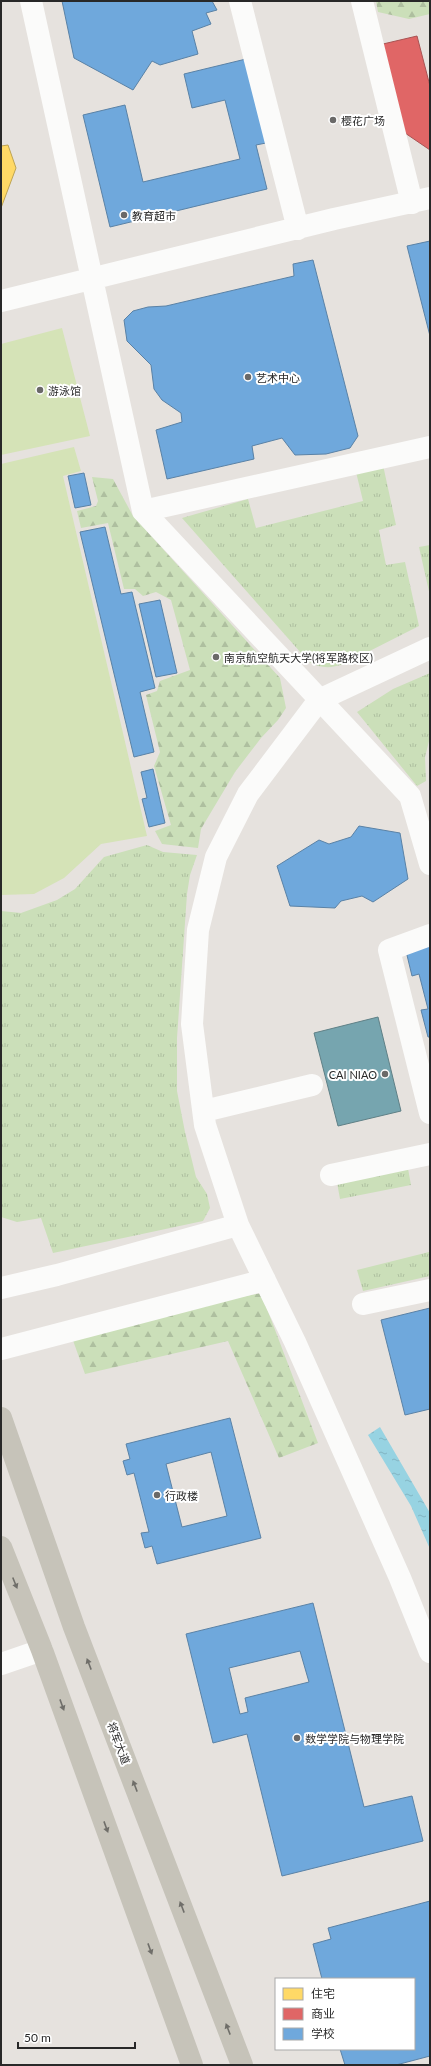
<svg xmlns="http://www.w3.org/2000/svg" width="431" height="2066" font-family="Lato,'Noto Sans SC',sans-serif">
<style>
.grass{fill:url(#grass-tufts)}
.forest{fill:url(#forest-firs)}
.pitch{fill:#d5e3b7}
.water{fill:url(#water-ripples)}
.homes{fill:#ffd966;stroke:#bea453}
.shops{fill:#e06666;stroke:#a95353}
.schools{fill:#6fa8dc;stroke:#5a82a6;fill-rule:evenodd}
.public{fill:#76a5af;stroke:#5f8086}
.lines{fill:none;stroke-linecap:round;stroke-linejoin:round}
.minor{stroke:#fbfbfa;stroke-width:22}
.major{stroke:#c6c3b9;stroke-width:22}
.oneway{fill:#6f6e69}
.poi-dot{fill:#6a6968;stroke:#fff;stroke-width:1.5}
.labels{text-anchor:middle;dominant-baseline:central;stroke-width:4;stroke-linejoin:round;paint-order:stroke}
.poi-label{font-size:11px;fill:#282828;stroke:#fff;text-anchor:start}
.street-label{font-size:11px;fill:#282828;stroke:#fff}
</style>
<defs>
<pattern id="grass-tufts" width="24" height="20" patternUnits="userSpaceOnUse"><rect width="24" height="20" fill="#cbdfb9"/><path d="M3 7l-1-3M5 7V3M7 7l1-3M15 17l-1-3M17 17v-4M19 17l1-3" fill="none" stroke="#aebf9f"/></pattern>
<pattern id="forest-firs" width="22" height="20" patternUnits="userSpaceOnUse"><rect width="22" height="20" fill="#cbdfb9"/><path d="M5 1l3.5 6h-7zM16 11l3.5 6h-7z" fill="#aebf9f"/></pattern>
<pattern id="water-ripples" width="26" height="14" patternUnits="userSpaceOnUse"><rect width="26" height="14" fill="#97d3e2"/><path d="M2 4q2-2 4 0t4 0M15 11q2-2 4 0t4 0" fill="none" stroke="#82b5c2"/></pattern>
</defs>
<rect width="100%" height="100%" fill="#e6e2de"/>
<!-- grass -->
<path class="grass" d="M383 465 396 525 379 530 386 565 405 562 419 626 344 664C331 668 322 669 309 662L182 518 248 499 256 528 363 501 356 472Z
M430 545V596L419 547Z
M430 673V737L425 757 426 781 417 786 357 712 393 689Z
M147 845 163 852 197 855 190 875 187 894 177 1038V1091L185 1132 196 1177 207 1194 210 1208 203 1221 53 1253 41 1218 17 1222 1 1217V911L21 913 57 900 75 889 104 857Z
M407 1163 411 1185 340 1199 336 1177Z
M429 1252 430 1276 363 1291 357 1270Z"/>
<!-- forest -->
<path class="forest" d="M376 1H430V14L409 19 378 12Z
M92 477 113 479 133 516 280 678 286 708 278 720 261 738 235 772 201 829 198 848 162 844 155 831 171 825 154 766 160 752 146 695 157 691 160 681 190 670 171 600 156 592 143 596 135 589H124L108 523 81 528 77 511 96 506 98 501Z
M261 1293 318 1443 279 1458 228 1341 85 1374 70 1332Z"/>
<!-- pitch -->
<path class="pitch" d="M62 328 90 436 1 455V344Z
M74 447 81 471 63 476 147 836 101 844 64 878 34 894 1 895V464Z"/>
<!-- water -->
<path class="water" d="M380 1427 430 1513V1549L411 1506 368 1435Z"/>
<!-- homes -->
<path class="homes" d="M8 145 16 168 1 208V146Z"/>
<!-- shops -->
<path class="shops" d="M417 36 430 86V150L405 133 383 44Z"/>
<!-- schools -->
<path class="schools" d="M62 1H212L217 10 206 13 211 24 192 31 198 54 160 65 152 61 133 90 74 58Z
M246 59 266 143 256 145 267 189 110 227 83 115 125 105 143 182 240 159 225 100 192 108 184 74Z
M430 241V336L407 246Z
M313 260 358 436 350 448 326 454 295 455 282 438 252 446 254 459 167 479 156 430 182 422 181 413 162 400 154 389 151 365 127 341 124 320 133 311 148 307 166 306 294 276 293 264Z
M84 473 91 505 75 508 68 476Z
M105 527 121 594 132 592 155 688 140 692 154 752 134 757 80 532Z
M160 600 177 673 156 677 139 604Z
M153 769 165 823 149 827 142 799 147 798 141 772Z
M359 826 400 833 408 879 373 902 362 896 341 901 335 908 290 906 277 866 319 840 329 844 351 837Z
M430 945V1037H428L421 1010 428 1009 419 974 412 976 406 951Z
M430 1308V1409L405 1415 381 1320Z
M230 1418 261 1538 157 1564 152 1546 145 1548 141 1533 149 1532 134 1473 127 1475 123 1461 130 1459 126 1444ZM211 1452 227 1516 182 1527 166 1464Z
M313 1603 364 1807 412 1796 423 1841 282 1876 247 1734 213 1743 186 1634ZM300 1651 309 1682 245 1698 248 1712 240 1714 229 1668Z
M430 1901V2056L396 2065H345L340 2049H414V1979H322L313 1944 331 1939 328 1928Z"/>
<!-- public -->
<path class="public" d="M378 1017 401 1111 338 1126 314 1033Z"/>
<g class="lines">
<!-- minor -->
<path class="minor" d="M31 1 143 511 410 796 430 864
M240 1 298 229
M362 1 412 203
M1 301 334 219 430 198
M143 511 430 447
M430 648 319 700 248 794 216 857 198 930 192 1024 205 1125 238 1225 295 1342 400 1578 430 1652
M430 935 389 950 430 1113
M204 1111 312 1085
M331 1175 430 1154
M1 1288 57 1275 238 1225
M363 1304 430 1290
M1 1349 265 1280
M1 1664 42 1650"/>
<!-- major -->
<path class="major" d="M1 1418 74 1627 242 2065
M1 1547 42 1650 192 2065"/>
</g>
<!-- one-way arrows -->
<defs><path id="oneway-solid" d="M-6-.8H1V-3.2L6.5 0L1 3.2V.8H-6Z"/></defs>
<g class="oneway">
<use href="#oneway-solid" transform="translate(15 1583) rotate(68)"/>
<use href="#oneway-solid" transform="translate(89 1664) rotate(-111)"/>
<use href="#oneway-solid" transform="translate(62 1705) rotate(70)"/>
<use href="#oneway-solid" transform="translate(135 1786) rotate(-111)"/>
<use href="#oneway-solid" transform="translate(106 1827) rotate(70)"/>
<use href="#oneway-solid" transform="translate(182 1907) rotate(-111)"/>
<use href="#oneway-solid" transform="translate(150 1949) rotate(70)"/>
<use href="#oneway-solid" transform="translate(228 2029) rotate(-111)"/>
</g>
<!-- markers -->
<g class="poi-dot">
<circle cx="333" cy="120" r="4"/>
<circle cx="124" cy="215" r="4"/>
<circle cx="248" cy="377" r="4"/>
<circle cx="40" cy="390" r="4"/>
<circle cx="216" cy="657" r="4"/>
<circle cx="385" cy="1074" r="4"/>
<circle cx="157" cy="1495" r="4"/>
<circle cx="297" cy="1738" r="4"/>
</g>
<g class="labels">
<!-- poi labels -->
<g class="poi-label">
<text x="341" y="120">樱花广场</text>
<text x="132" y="215">教育超市</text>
<text x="256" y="377">艺术中心</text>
<text x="48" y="390">游泳馆</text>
<text x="224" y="657">南京航空航天大学(将军路校区)</text>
<text x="377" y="1074" text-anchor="end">CAI NIAO</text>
<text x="165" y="1495">行政楼</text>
<text x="305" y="1738">数学学院与物理学院</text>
</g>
<!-- street labels -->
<g class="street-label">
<text transform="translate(119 1743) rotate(69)">将军大道</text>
</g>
</g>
<!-- border -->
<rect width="431" height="2066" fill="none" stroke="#282828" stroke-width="4"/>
<!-- legend -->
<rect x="275" y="1978" width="140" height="72" fill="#ffffff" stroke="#a9a9a9"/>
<rect x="283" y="1988" width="20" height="12" fill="#ffd966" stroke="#a9a9a9"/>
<text x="311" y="1998" font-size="12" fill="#282828">住宅</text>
<rect x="283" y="2008" width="20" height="12" fill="#e06666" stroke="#a9a9a9"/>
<text x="311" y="2018" font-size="12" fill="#282828">商业</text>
<rect x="283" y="2028" width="20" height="12" fill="#6fa8dc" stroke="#a9a9a9"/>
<text x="311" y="2038" font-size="12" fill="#282828">学校</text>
<!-- scale -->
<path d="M18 2042v6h117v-6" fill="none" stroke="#282828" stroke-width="2"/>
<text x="24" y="2042" font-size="12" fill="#282828" stroke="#ffffff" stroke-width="3" paint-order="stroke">50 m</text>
</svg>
